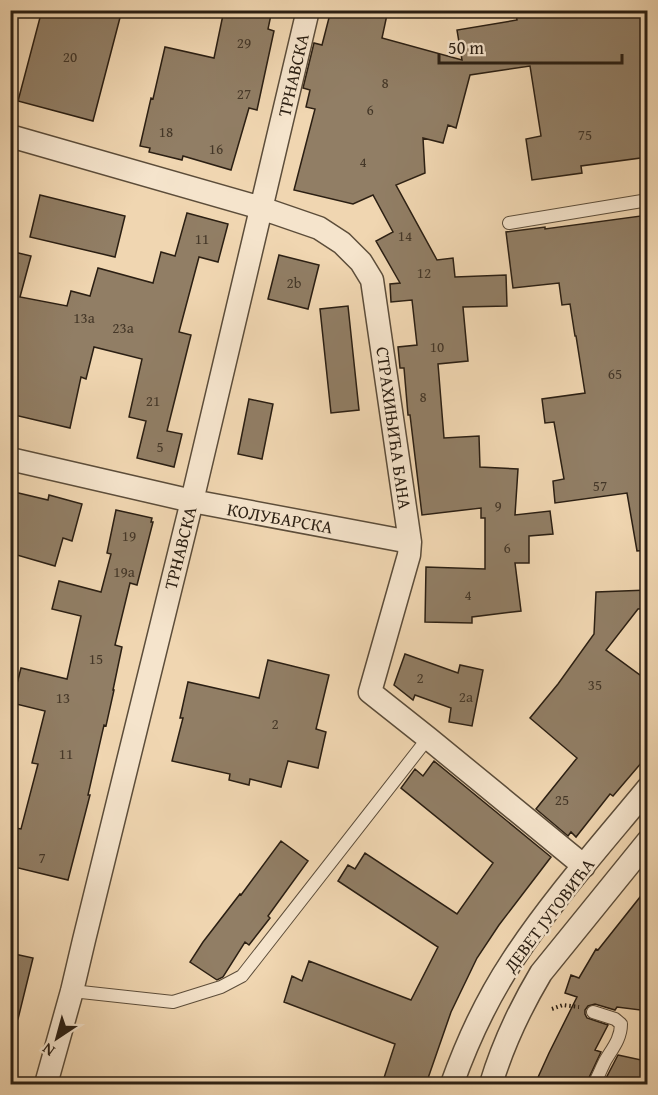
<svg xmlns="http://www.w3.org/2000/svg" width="658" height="1095" font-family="'Gentium Book Plus',serif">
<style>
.building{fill:#917e65;stroke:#2b1f13;stroke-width:1.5}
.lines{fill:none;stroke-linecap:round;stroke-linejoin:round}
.service-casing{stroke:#5c4d3a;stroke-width:14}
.minor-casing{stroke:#5c4d3a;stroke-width:25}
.path{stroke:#2b1f13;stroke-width:4;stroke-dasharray:1.5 3;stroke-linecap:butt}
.service{stroke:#f5e4cc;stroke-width:12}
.minor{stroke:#f5e4cc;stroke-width:22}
.labels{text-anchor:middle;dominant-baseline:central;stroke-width:5;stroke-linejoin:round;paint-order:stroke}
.number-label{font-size:15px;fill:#443728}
.street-label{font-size:18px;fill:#2b1f13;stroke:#f5e4cc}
</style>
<rect width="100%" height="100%" fill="#f0d6b1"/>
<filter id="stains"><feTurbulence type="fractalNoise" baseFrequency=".00333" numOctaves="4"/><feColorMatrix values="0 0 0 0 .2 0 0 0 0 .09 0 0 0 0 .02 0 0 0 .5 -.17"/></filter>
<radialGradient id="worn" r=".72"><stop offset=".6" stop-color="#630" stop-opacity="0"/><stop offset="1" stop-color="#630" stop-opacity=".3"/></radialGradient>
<!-- building -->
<path class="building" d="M42 10H122L93 121 18 101Z
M224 10H272L268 29 274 31 257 110 249 108 231 170 183 156 182 160 149 152 150 148 140 146 151 98 153 99 165 47 214 58Z
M331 10H388L382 38 462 60 457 30 517 20 515 10H642L648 45V157L581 166 582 173 532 180 526 139 541 136 530 66 470 75 456 128 448 125 443 143 423 138 425 173 396 185 437 260 453 258 455 277 506 275 507 306 463 307 468 361 438 364 444 438 479 436 480 467 518 469 515 515 550 511 553 534 529 536V563H515L521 611 472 617V623L425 622 426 567 485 569V518H481V508L422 515 410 415H408L404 368H400L398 347 417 345 412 300 391 302 390 284 400 283 376 241 393 232 373 195 353 204 294 190 315 109 306 107 310 90 303 88 314 43 322 45Z
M40 195 125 216 115 257 30 237Z
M187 213 228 224 218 262 199 257 179 332 191 335 167 431 182 434 174 467 137 458 146 421 129 417 142 359 94 347 86 379 81 377 70 428 10 414V251L31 256 20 297 67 306 71 291 90 296 98 268 153 283 161 252 175 256Z
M648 215V550L637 551 627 493 555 503 553 481 564 479 554 422 545 423 542 399 585 393 576 336H575L570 304 562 305 559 283 513 288 506 232 545 227V229Z
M279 255 319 265 308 309 268 299Z
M348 306 359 410 331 413 320 309Z
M249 399 273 404 262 459 238 454Z
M10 491 48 500 49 495 82 504 72 541 63 538 55 566 10 553Z
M116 510 152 518 151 522H153L137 585 130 583 115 645 122 647 113 690H114L106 726 104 725 88 795H90L68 880 10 866V827L21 829 38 764 32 763 45 711 12 703 21 668 67 679 81 616 52 609 59 581 101 592 111 554 107 553Z
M648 590V608L638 609 606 650 648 681V755L613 796 610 794 576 837 571 832 568 836 536 809 577 758 530 718 558 684 594 634 596 592Z
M405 654 458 673 460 665 483 670 472 726 449 722 451 708 415 695 413 700 394 685Z
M268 660 329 675 316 729 326 732 318 768 288 761 281 787 250 779 249 785 229 780 230 774 172 761 183 718H180L188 682 259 698Z
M434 761 551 857 499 925 477 958 451 1012 426 1084H382L395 1044 284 1002 292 976 302 981 309 961 411 1000 438 947 338 881 348 865 355 869 365 853 457 914 493 863 401 788 415 769 423 776Z
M281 841 308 861 268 916 270 918 249 945 245 942 223 977 217 980 190 962 203 942 240 894 241 895Z
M648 887V1011L617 1007 615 1010 595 1004 588 1006 585 1010V1014L587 1018 608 1025 595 1050 601 1052 586 1084H535L549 1053 577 997 565 993 571 975 579 978 596 949 598 950Z
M10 953 33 958 18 1019 10 1018Z
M618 1055 646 1061 641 1084H603Z"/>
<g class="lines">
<defs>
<path id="service" d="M509 223 648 200
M72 991 173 1002 221 987 242 976 428 738
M593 1012 615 1019 621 1024C621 1039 612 1049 605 1061 601 1069 598 1077 594 1084"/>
<path id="minor" d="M10 136 261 208 319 228 342 243 361 262 372 280 410 542 409 555 370 692 428 738 584 866
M10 459 192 501 410 542
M46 1084 72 991 84 940 192 501 308 10
M452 1084C467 1042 487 999 512 961 552 900 601 845 648 788
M491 1084C503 1044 519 1010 541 973L648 841"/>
</defs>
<!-- service casing -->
<use href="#service" class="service-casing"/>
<!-- minor casing -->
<use href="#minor" class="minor-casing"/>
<!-- path -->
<path class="path" d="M552 1009 563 1005 579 1007"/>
<!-- service -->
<use href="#service" class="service"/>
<!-- minor -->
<use href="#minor" class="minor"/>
</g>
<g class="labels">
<!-- number labels -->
<g class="number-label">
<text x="244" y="42">29</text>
<text x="70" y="56">20</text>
<text x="385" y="82">8</text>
<text x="244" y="93">27</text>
<text x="370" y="109">6</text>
<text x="166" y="131">18</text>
<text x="585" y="134">75</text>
<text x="216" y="148">16</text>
<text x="363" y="161">4</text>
<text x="405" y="235">14</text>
<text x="202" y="238">11</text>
<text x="424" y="272">12</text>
<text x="294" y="282">2b</text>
<text x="84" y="317">13a</text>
<text x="123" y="327">23a</text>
<text x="437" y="346">10</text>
<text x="615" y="373">65</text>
<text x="423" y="396">8</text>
<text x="153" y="400">21</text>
<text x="160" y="446">5</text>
<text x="600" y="485">57</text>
<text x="498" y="505">9</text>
<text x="129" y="535">19</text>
<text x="507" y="547">6</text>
<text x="124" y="571">19a</text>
<text x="468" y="594">4</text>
<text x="96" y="658">15</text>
<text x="420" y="677">2</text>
<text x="595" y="684">35</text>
<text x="466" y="696">2a</text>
<text x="63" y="697">13</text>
<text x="275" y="723">2</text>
<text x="66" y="753">11</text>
<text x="562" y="799">25</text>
<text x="42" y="857">7</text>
</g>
<!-- street labels -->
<g class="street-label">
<text transform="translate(293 75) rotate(-77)">ТРНАВСКА</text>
<text transform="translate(394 428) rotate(82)">СТРАХИЊИЋА БАНА</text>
<text transform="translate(280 518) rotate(10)">КОЛУБАРСКА</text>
<text transform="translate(180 548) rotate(-76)">ТРНАВСКА</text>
<text transform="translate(549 915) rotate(-53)">ДЕВЕТ ЈУГОВИЋА</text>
</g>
</g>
<!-- margin -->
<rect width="658" height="1095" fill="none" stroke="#f0d6b1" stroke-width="36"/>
<rect x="12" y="12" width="634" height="1071" fill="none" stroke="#2b1f13" stroke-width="3"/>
<rect x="18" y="18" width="622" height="1059" fill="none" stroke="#2b1f13" stroke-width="1.5"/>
<!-- north arrow -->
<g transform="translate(57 1038) rotate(216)" stroke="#f5e4cc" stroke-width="4.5" paint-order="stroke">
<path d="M0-4.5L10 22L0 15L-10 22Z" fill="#2b1f13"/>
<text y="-9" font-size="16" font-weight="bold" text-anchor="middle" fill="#2b1f13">N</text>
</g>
<!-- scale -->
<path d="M439 54v9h183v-9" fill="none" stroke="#2b1f13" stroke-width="3"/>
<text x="448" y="54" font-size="18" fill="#2b1f13" stroke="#f5e4cc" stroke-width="4.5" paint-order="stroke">50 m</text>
<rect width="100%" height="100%" filter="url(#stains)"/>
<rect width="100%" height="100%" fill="url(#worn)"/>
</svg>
